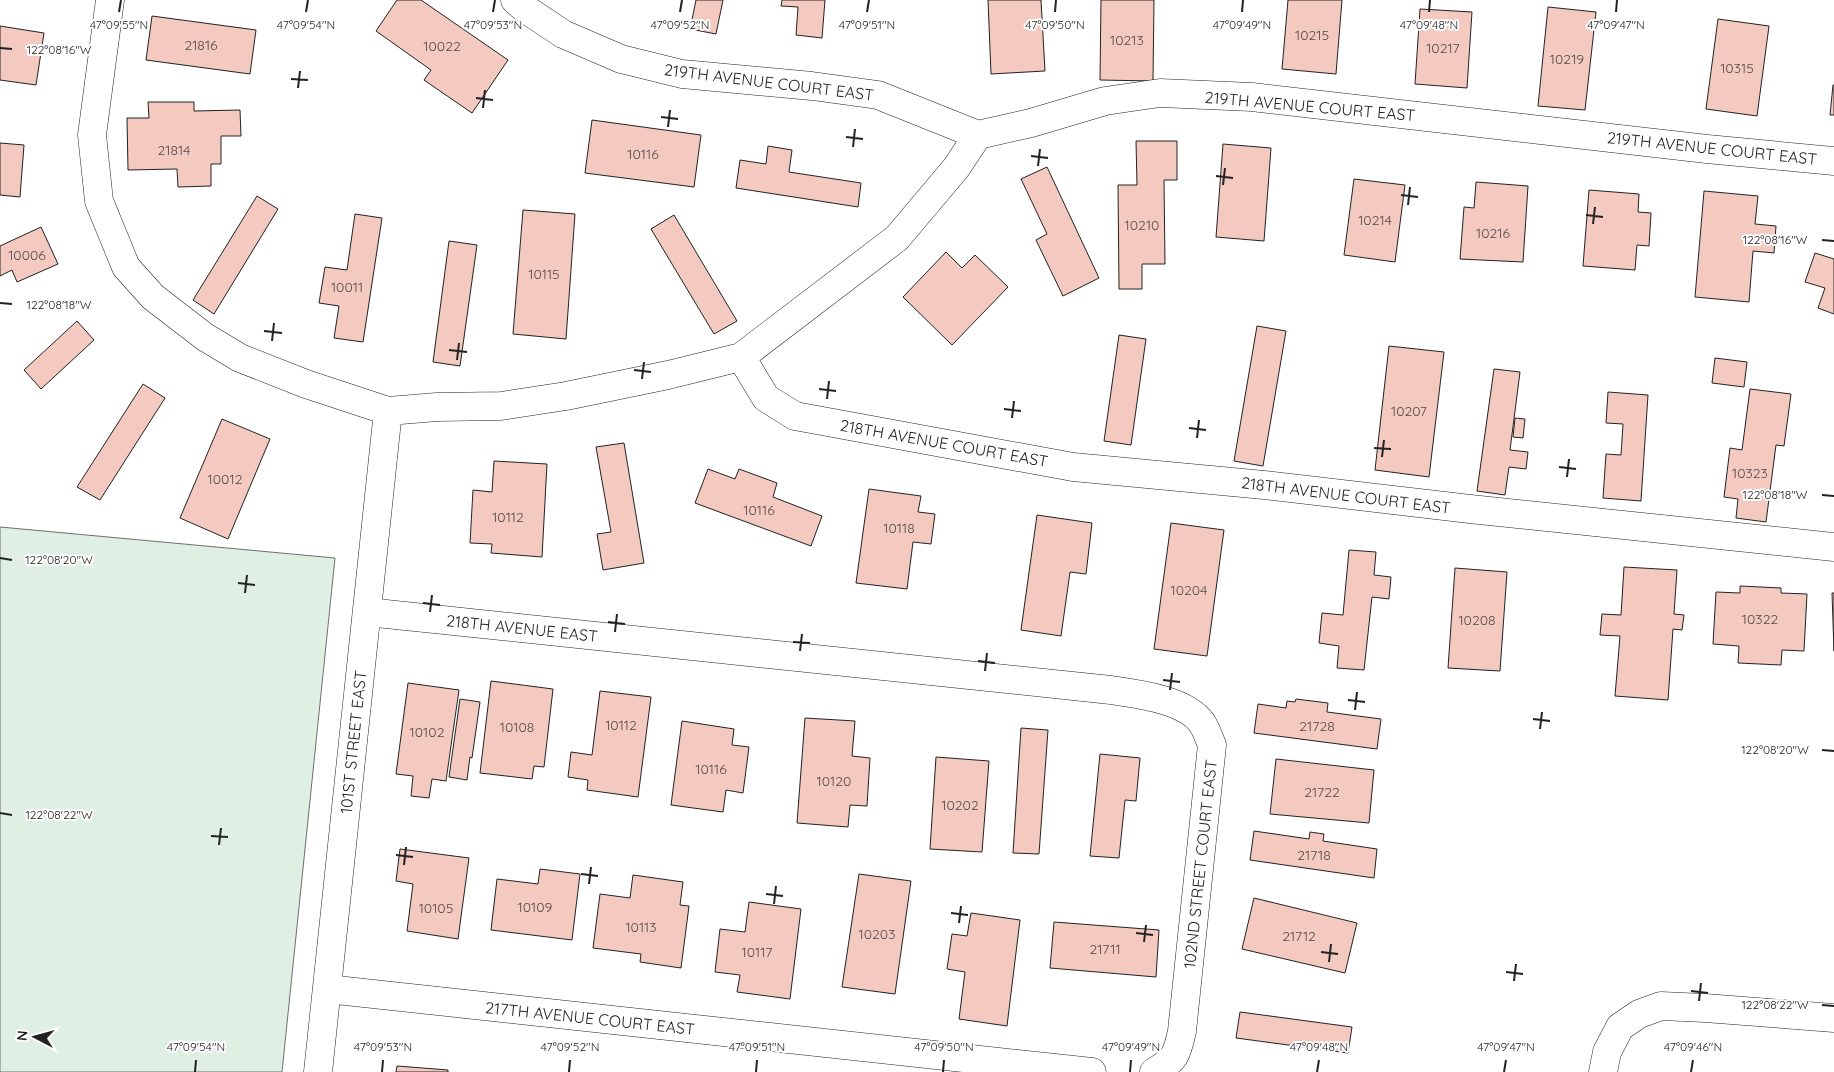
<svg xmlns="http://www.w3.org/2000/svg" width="1834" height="1072" font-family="Quicksand,sans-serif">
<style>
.green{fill:#e0efe3;stroke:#6f6f6f}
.building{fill:#f3c9c0;stroke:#222}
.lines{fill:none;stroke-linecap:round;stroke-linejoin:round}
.minor-casing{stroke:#222;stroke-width:29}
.minor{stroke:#fff;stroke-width:28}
.ticks{fill:none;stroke:#222;stroke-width:2}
.labels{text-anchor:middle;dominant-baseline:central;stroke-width:4;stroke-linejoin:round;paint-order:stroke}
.number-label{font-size:14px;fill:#564c4a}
.street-label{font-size:16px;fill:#222;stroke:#fff}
.ticks-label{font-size:12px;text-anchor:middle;fill:#222;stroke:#fff;stroke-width:4;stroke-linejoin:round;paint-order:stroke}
</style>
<rect width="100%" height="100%" fill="#fff"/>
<!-- green -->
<path class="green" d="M0 527 335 558 282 1072H0Z"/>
<!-- building -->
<path class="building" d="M397 0H421L508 60 472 113 424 80 431 70 376 31Z
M696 0H723L716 34 690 29Z
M782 0H825L822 38 796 35 798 7 781 6Z
M988 0H1041L1045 71 991 74Z
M1101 0H1154L1153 81 1100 80Z
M1288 0H1342L1336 74 1282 69Z
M1548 7 1596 12 1585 110 1538 106Z
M1420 9 1472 12 1467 88 1415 84Z
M152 16 256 30 250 74 146 60Z
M1718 19 1769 26 1757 116 1706 109Z
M0 26 44 33 36 85 0 80Z
M1833 85H1834V115H1830Z
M148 102H194V111L240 110 241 136H221V164H211V186L178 187 177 169 128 170 127 118H149Z
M592 120 701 135 694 187 585 173Z
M1136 141H1177V180H1164L1165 264H1142V289H1119L1118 185H1137Z
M0 143 24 145 20 197 0 195Z
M1223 144 1271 148 1264 241 1216 237Z
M768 146 792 150 789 172 861 183 858 207 736 188 740 160 766 164Z
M1047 167 1099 278 1063 296 1036 240 1047 234 1021 179Z
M1354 179 1405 185 1395 262 1344 255Z
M1476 182 1528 186 1523 262 1460 259 1464 207 1474 208Z
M1589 190 1639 194 1638 212 1651 213 1649 246 1637 245 1635 270 1583 266Z
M1704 191 1758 196 1755 224 1776 226 1774 253 1753 251 1749 302 1695 297Z
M257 196 278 209 214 314 193 300Z
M523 210 575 214 566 339 513 334Z
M355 214 382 218 363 342 334 338 339 306 319 303 325 267 347 270Z
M674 215 737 321 714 334 651 229Z
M41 227 58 264 17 282 12 270 0 276V246Z
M449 241 477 245 460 366 433 362Z
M946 252 962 268 975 255 1008 287 952 345 903 297Z
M1815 253 1834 259V314L1818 308 1825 288 1805 282Z
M77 321 94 340 41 389 24 370Z
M1257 326 1286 331 1263 466 1234 461Z
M1119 335 1146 339 1131 445 1104 441Z
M1389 346 1444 352 1429 477 1375 470Z
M1715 358 1747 362 1744 387 1712 383Z
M1494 369 1520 372 1510 450 1528 452 1526 469 1509 467 1505 495 1477 491Z
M143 384 165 398 100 500 77 487Z
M1750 389 1791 394 1784 446 1776 445 1766 522 1736 518 1738 499 1724 497 1730 448 1742 450Z
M1608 392 1648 395 1641 501 1603 498 1606 454 1621 455 1623 424 1606 423Z
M1515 418 1525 419 1523 438 1513 437Z
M222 419 270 439 228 539 180 518Z
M624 443 644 563 603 570 597 534 611 532 596 447Z
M494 461 547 464 542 557 491 553 492 544 470 543 473 490 492 492Z
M708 469 735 479 739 469 777 483 773 497 822 516 811 546 695 503Z
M869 489 921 496 918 512 935 514 931 544 913 542 907 589 856 583Z
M1037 515 1092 523 1086 574 1070 572 1061 636 1021 630Z
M1171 523 1224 530 1207 656 1154 649Z
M1349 550 1376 552 1374 575 1391 577 1389 599 1372 597 1364 670 1337 668 1339 646 1319 643 1322 613 1343 615Z
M1624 567 1677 570 1674 614 1684 615 1682 630 1673 629 1668 700 1615 696 1620 636 1600 635 1602 614 1621 615Z
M1455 568 1507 572 1500 671 1448 668Z
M1740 586 1781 588V593L1807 594 1804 651 1782 650 1781 665 1738 663 1739 646 1713 644 1716 592 1740 593Z
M1832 593H1834V651Z
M491 681 553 689 544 767 534 766 532 779 480 773Z
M408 683 459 690 446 781 432 779 429 798 411 796 413 776 396 774Z
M600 691 651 697 638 797 587 790 588 780 568 777 571 752 592 755Z
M460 699 480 702 472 758 470 757 467 780 449 777Z
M1296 699 1328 703 1327 712 1381 719 1377 749 1254 733 1258 704 1286 708 1287 701 1295 702Z
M805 718 855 721 852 756 870 758 867 806 850 805 848 827 797 823Z
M682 721 734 729 732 745 749 747 743 793 726 790 723 812 671 805Z
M1021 728 1048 730 1039 854 1013 853Z
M1100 754 1140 758 1136 801 1125 800 1119 858 1090 856Z
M936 757 989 761 982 852 930 849Z
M1276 759 1374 770 1369 823 1270 814Z
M1254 831 1309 839 1310 832 1324 834 1323 841 1377 849 1374 878 1250 860Z
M400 849 469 858 458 939 407 931 413 884 396 881Z
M540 869 580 874 572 940 491 930 497 879 538 884Z
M859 874 911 881 895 994 842 987Z
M633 875 683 882 680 905 689 906 681 968 640 962 641 954 593 948 600 894 630 898Z
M1254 898 1357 923 1345 973 1242 949Z
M749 902 801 909 790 999 737 992 740 975 715 972 720 929 745 932Z
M971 913 1020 920 1007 1026 959 1019 965 972 947 969 952 934 967 936Z
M1054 922 1159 930 1156 977 1050 968Z
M1240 1012 1352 1027 1348 1053 1236 1038Z
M397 1066 448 1070V1072H396Z"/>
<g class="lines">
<defs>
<path id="minor" d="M110 0 92 135 99 201 126 267 153 297 205 337 240 358 306 384 388 411 437 407 501 406 566 396 668 375 741 357 897 238 956 168 978 135
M515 0 524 8 563 34 621 59 682 74 812 86 878 95 978 135 1031 123 1105 101 1160 93 1252 97 1707 149 1834 161
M741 357 766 398 795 416 1073 467 1264 485 1470 509 1834 547
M367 612 1111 690C1137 694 1185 699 1202 723 1206 729 1209 738 1212 745L1182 1031C1177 1055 1175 1060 1154 1072
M327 989 1092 1072
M318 1072 388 411
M1603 1072 1607 1052 1620 1027 1639 1014 1661 1006 1705 1008 1834 1018"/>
</defs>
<!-- minor casing -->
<use href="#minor" class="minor-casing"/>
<!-- minor -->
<use href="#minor" class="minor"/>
</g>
<!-- ticks -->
<path class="ticks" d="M119 12 121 0M306 12 308 0M493 12 495 0M680 12 682 0M867 12 869 0M1055 12 1056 0M1242 12 1243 0M1429 12 1430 0M1616 12 1617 0M0 48 12 49M291 79 308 80M298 88 300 71M476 98 493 100M483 108 485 90M661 117 678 119M668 127 670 110M846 137 863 139M853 147 855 129M1031 156 1048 158M1038 166 1040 149M1216 176 1233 178M1223 185 1225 168M1401 195 1418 197M1408 205 1410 187M1586 215 1603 217M1593 224 1595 207M1822 240 1834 241M0 303 12 304M264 331 282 333M272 341 274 323M449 350 467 352M457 360 459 343M634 370 651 372M642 379 644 362M819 389 836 391M827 399 829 381M1004 409 1021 411M1012 418 1014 401M1189 428 1206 430M1197 438 1199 420M1374 448 1391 449M1382 457 1384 440M1559 467 1576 469M1567 477 1569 459M1822 495 1834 496M0 558 12 560M238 583 255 585M245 593 247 575M423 603 440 605M430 612 432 595M608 622 625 624M615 632 617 614M793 642 810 643M800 651 802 634M978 661 995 663M985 671 987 653M1163 680 1180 682M1170 690 1172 673M1348 700 1365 702M1355 710 1357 692M1533 719 1550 721M1540 729 1542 712M1822 750 1834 751M0 813 12 815M211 836 228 837M219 845 221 828M396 855 413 857M404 865 406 847M581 874 598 876M589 884 591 867M766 894 783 896M774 904 776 886M951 913 968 915M959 923 961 906M1136 933 1153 935M1144 942 1146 925M1321 952 1338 954M1329 962 1331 944M1506 972 1523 974M1514 981 1516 964M1691 991 1708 993M1699 1001 1701 983M1822 1005 1834 1006M195 1072 196 1060M382 1072 383 1060M569 1072 570 1060M756 1072 757 1060M943 1072 944 1060M1130 1072 1131 1060M1317 1072 1319 1060M1504 1072 1506 1060M1691 1072 1693 1060"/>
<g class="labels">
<!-- number labels -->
<g class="number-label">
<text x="1312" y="35">10215</text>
<text x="1127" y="40">10213</text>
<text x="201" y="45">21816</text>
<text x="442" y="46">10022</text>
<text x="1443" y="48">10217</text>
<text x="1567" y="59">10219</text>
<text x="1737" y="68">10315</text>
<text x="174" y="150">21814</text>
<text x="643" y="154">10116</text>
<text x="1375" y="220">10214</text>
<text x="1142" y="225">10210</text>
<text x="1493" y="233">10216</text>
<text x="27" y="255">10006</text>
<text x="544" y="274">10115</text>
<text x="347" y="287">10011</text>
<text x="1409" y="411">10207</text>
<text x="1750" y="473">10323</text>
<text x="225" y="479">10012</text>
<text x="759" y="510">10116</text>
<text x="508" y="517">10112</text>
<text x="899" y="528">10118</text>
<text x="1189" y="590">10204</text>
<text x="1760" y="619">10322</text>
<text x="1477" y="620">10208</text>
<text x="621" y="725">10112</text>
<text x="1317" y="726">21728</text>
<text x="517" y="727">10108</text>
<text x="427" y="732">10102</text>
<text x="711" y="769">10116</text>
<text x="834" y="781">10120</text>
<text x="1322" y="792">21722</text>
<text x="960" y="805">10202</text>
<text x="1314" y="855">21718</text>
<text x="535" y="907">10109</text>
<text x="436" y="908">10105</text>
<text x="641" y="927">10113</text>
<text x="877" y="934">10203</text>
<text x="1299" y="936">21712</text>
<text x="1105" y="949">21711</text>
<text x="757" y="952">10117</text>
</g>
<!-- street labels -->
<g class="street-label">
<text transform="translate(769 82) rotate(7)">219TH AVENUE COURT EAST</text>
<text transform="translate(1310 106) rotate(5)">219TH AVENUE COURT EAST</text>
<text transform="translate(1712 148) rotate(6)">219TH AVENUE COURT EAST</text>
<text transform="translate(944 443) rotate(10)">218TH AVENUE COURT EAST</text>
<text transform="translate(1346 495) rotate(7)">218TH AVENUE COURT EAST</text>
<text transform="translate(522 628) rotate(6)">218TH AVENUE EAST</text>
<text transform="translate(353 742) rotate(-84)">101ST STREET EAST</text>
<text transform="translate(1200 864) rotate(-84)">102ND STREET COURT EAST</text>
<text transform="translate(590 1018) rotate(6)">217TH AVENUE COURT EAST</text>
</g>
</g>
<g class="ticks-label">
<text x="119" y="29">47°09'55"N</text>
<text x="306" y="29">47°09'54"N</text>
<text x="493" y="29">47°09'53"N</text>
<text x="680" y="29">47°09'52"N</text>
<text x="867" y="29">47°09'51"N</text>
<text x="1055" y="29">47°09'50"N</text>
<text x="1242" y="29">47°09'49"N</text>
<text x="1429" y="29">47°09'48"N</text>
<text x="1616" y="29">47°09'47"N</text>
<text x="59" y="54">122°08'16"W</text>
<text x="1775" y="244">122°08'16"W</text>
<text x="59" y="309">122°08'18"W</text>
<text x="1775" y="499">122°08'18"W</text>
<text x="59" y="564">122°08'20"W</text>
<text x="1775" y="754">122°08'20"W</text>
<text x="59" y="819">122°08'22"W</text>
<text x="1775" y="1009">122°08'22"W</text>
<text x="196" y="1051">47°09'54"N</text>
<text x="383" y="1051">47°09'53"N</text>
<text x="570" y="1051">47°09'52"N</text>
<text x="757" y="1051">47°09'51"N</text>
<text x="944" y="1051">47°09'50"N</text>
<text x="1131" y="1051">47°09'49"N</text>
<text x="1319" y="1051">47°09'48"N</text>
<text x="1506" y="1051">47°09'47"N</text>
<text x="1693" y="1051">47°09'46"N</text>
</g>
<!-- north arrow -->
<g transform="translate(35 1037) rotate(276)" stroke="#ffffff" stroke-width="4" paint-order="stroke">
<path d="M0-4L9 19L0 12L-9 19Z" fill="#222222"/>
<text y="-8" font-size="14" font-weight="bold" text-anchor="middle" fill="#222222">N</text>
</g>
</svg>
